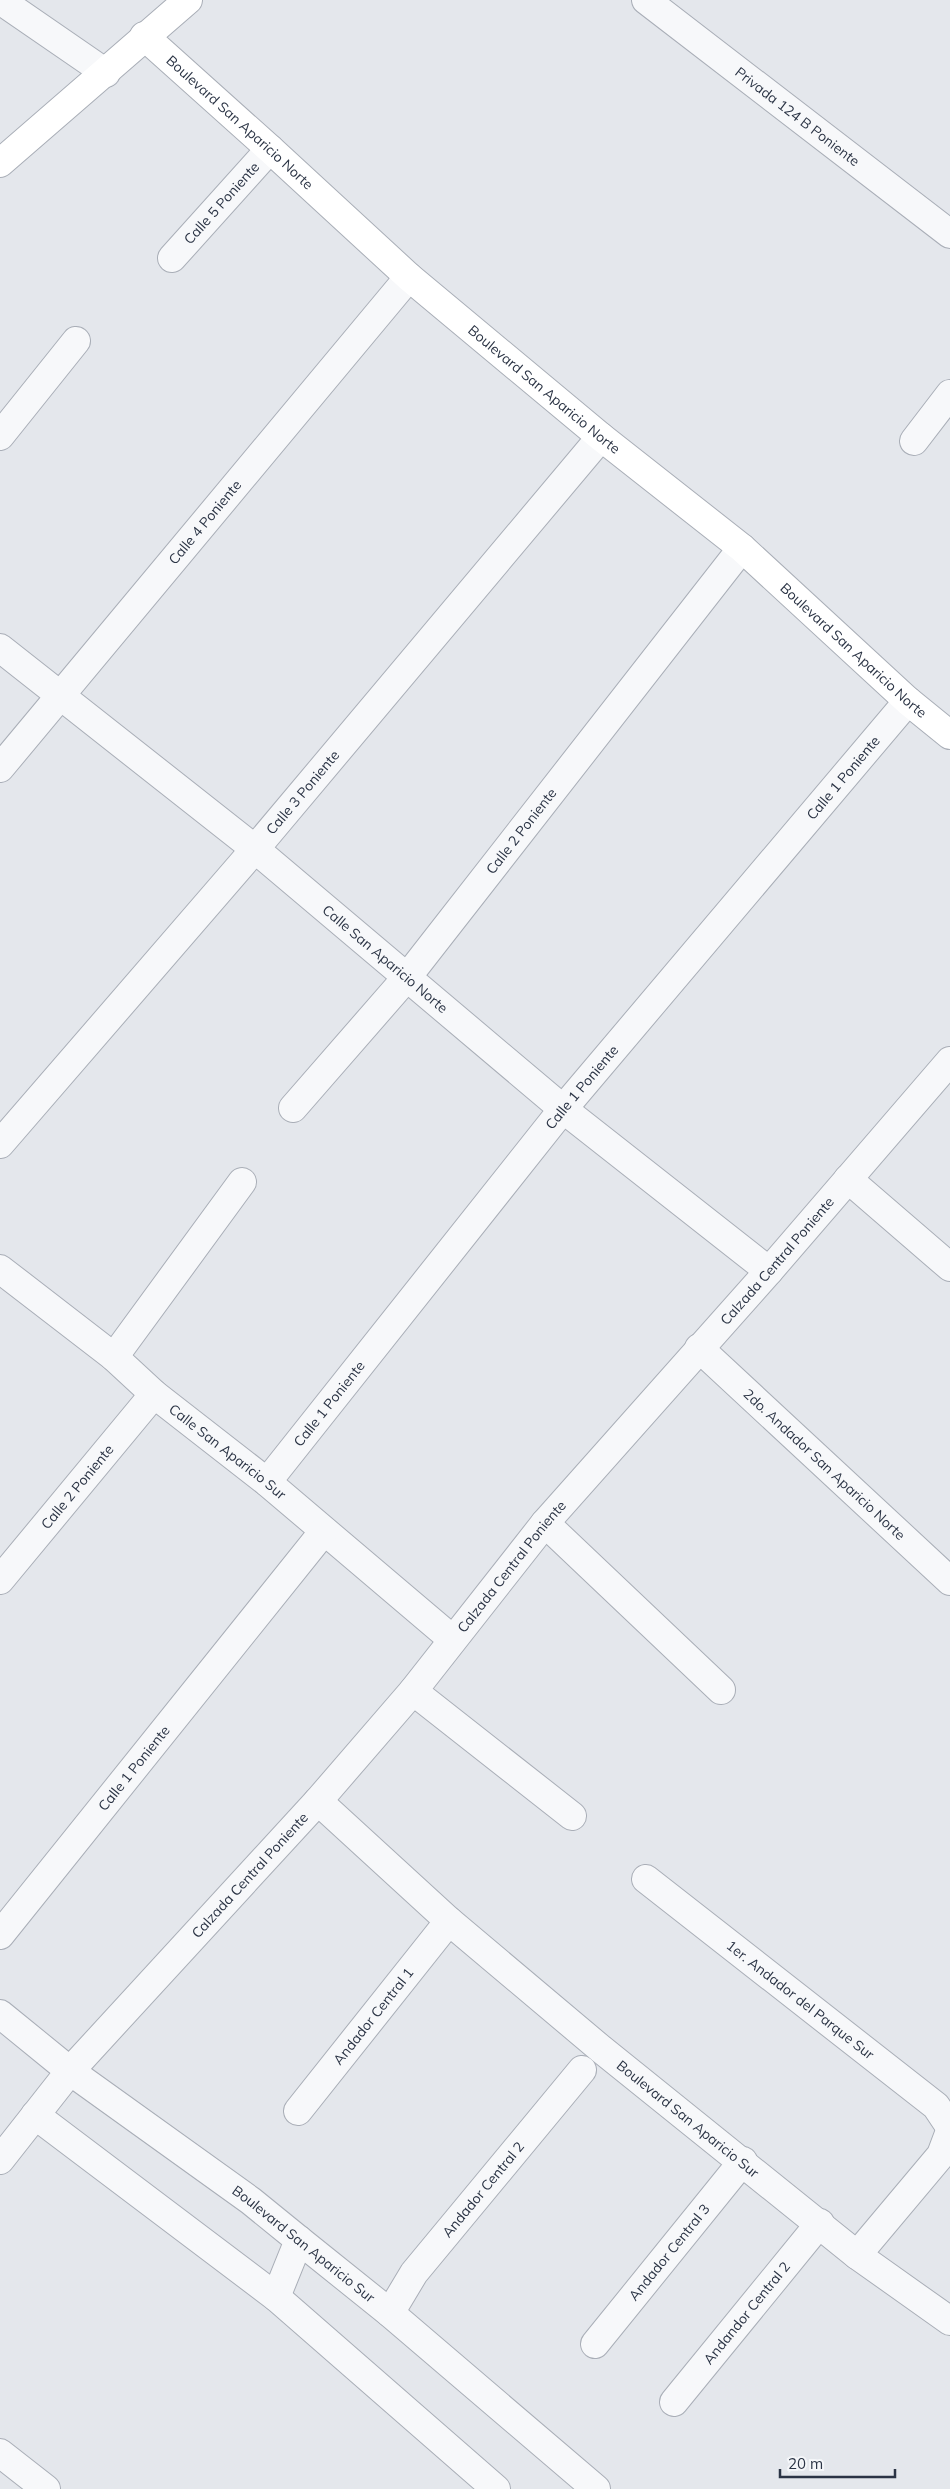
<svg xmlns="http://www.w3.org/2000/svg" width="950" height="2489" font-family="Mulish,sans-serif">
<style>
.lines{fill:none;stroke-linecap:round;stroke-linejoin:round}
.street-casing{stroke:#a9aeb7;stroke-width:30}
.secondary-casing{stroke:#a9aeb7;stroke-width:30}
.street{stroke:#f7f8fa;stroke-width:28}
.secondary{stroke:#fff;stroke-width:28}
.labels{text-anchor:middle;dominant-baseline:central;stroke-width:4.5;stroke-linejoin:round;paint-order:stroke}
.street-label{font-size:14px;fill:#2b3445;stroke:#f4f6f9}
</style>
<rect width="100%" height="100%" fill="#e4e7ec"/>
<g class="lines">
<defs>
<g id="street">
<path d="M0 0 106 73"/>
<path id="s1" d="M646 0 950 234"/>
<path id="s2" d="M172 258 270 149"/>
<path d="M0 436 76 341"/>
<path d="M914 441 950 394"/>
<path id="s3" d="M0 648 255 849 563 1109 769 1271"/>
<path id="s4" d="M0 768 409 277"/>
<path id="s5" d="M293 1108 408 976 742 548"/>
<path id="s6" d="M0 1144 255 849 601 437"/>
<path d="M848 1179 950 1267"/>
<path id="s7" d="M0 1269 114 1357 154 1394 267 1482 452 1639"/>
<path id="s8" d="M699 1348 950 1581"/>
<path d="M114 1357 242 1182"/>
<path id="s9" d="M267 1482 563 1109 908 701"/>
<path d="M545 1523 721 1690"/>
<path id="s10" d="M0 1580 154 1394"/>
<path d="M413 1691 572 1816"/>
<path id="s11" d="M318 1801 449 1921 601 2049 857 2255 950 2321"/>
<path id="s12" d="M646 1879 936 2106 950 2127"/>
<path id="s13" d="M0 1935 324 1531"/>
<path id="s14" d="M0 2014 70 2071 251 2201 299 2240 390 2313 596 2489"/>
<path id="s15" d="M298 2111 449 1921"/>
<path d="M35 2115 276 2297 496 2489"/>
<path id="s16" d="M0 2160 70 2071 318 1801 413 1691 545 1523 769 1271 950 1061"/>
<path d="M857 2255 941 2155 950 2131"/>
<path d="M276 2297 299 2240"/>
<path id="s17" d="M390 2313 414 2273 582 2070"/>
<path id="s18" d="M595 2344 743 2161"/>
<path id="s19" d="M674 2402 820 2223"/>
<path d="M0 2453 46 2489"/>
</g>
<g id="secondary">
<path id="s20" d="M144 36 270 149 409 277 601 437 742 548 908 701 950 735"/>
<path d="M0 163 188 0"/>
</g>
</defs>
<!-- street casing -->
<use href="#street" class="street-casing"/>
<!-- secondary casing -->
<use href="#secondary" class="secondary-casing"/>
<!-- street -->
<use href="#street" class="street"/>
<!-- secondary -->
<use href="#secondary" class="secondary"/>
</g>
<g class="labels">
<!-- street labels -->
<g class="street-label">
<text stroke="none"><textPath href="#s1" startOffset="191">Privada 124 B Poniente</textPath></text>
<text stroke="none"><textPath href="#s20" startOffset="129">Boulevard San Aparicio Norte</textPath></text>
<text stroke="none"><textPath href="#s2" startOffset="74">Calle 5 Poniente</textPath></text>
<text stroke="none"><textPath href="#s20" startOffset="534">Boulevard San Aparicio Norte</textPath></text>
<text stroke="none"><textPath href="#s4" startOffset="320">Calle 4 Poniente</textPath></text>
<text stroke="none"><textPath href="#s20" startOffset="939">Boulevard San Aparicio Norte</textPath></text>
<text stroke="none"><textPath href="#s9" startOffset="910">Calle 1 Poniente</textPath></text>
<text stroke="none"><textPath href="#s6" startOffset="464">Calle 3 Poniente</textPath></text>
<text stroke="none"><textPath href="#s5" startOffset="359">Calle 2 Poniente</textPath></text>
<text stroke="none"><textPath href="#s3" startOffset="495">Calle San Aparicio Norte</textPath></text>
<text stroke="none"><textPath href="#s9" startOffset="505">Calle 1 Poniente</textPath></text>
<text stroke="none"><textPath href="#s16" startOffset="1189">Calzada Central Poniente</textPath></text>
<text stroke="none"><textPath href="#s9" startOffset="100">Calle 1 Poniente</textPath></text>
<text stroke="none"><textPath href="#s7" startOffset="292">Calle San Aparicio Sur</textPath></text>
<text stroke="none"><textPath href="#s8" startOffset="171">2do. Andador San Aparicio Norte</textPath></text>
<text stroke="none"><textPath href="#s10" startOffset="121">Calle 2 Poniente</textPath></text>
<text stroke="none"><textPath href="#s16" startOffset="784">Calzada Central Poniente</textPath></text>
<text stroke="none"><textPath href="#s13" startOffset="214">Calle 1 Poniente</textPath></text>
<text stroke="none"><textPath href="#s16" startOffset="379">Calzada Central Poniente</textPath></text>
<text stroke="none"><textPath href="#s12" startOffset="196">1er. Andador del Parque Sur</textPath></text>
<text stroke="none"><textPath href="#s15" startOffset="121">Andador Central 1</textPath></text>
<text stroke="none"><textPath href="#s11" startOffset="488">Boulevard San Aparicio Sur</textPath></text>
<text stroke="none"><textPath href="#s17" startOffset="155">Andador Central 2</textPath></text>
<text stroke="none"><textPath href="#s14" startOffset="381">Boulevard San Aparicio Sur</textPath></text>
<text stroke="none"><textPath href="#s18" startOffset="118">Andador Central 3</textPath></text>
<text stroke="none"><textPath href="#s19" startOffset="115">Andandor Central 2</textPath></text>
</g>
</g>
<!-- scale -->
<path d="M780 2469v8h115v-8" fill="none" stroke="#2b3445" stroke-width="2.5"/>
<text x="788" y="2469" font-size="15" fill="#2b3445" stroke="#f4f6f9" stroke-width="4" paint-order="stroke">20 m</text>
</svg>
